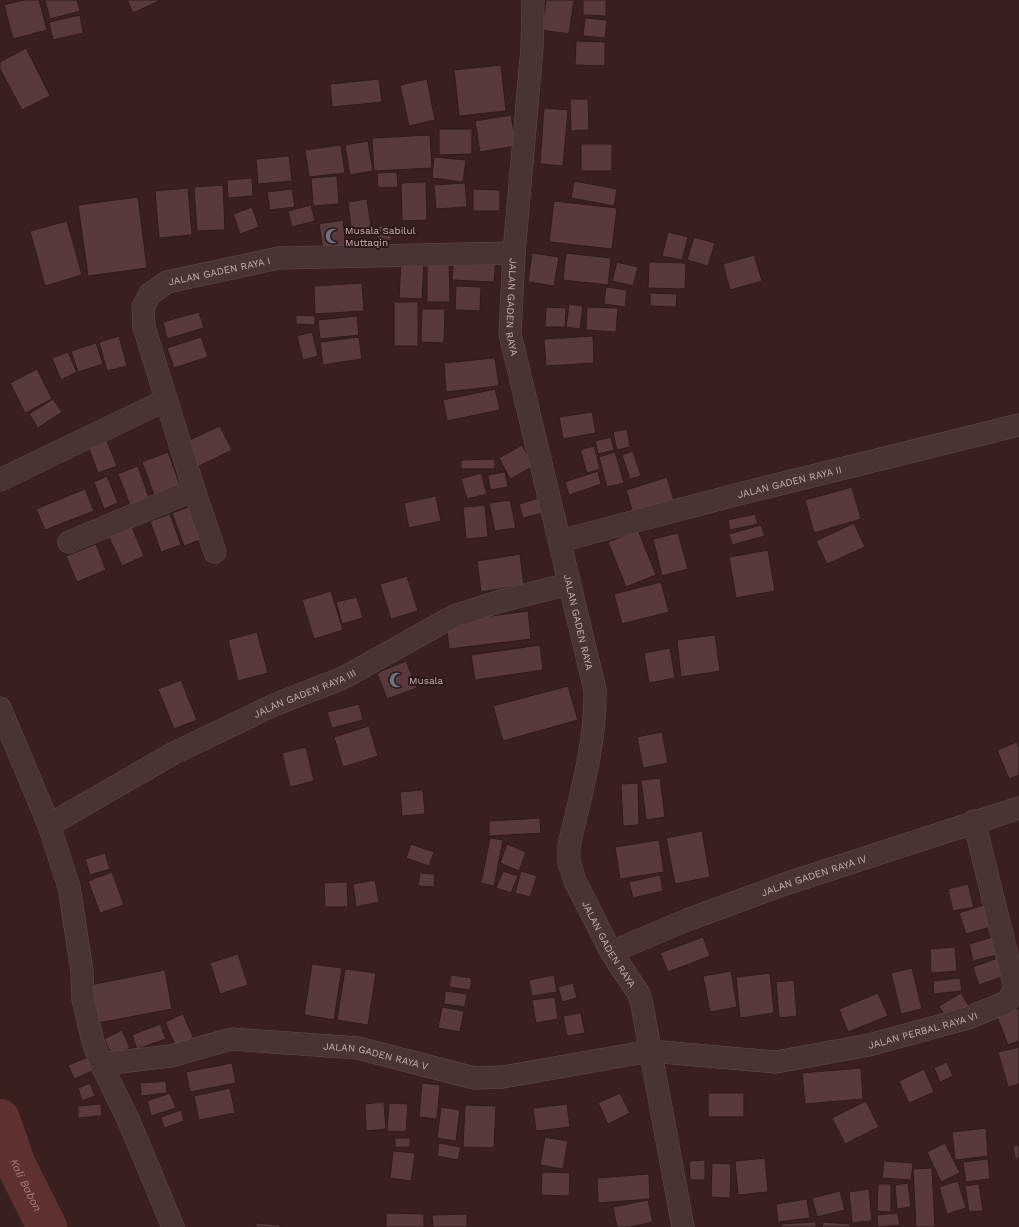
<svg xmlns="http://www.w3.org/2000/svg" width="1019" height="1227" font-family="'Work Sans',sans-serif">
<style>
.lines{fill:none;stroke-linecap:round;stroke-linejoin:round}
.river{stroke:#5f3130;stroke-width:40}
.building{fill:#573a39;stroke:#301b1a}
.minor-casing{stroke:#614c4a;stroke-width:23}
.minor{stroke:#493433;stroke-width:22}
.labels{text-anchor:middle;dominant-baseline:central;stroke-width:4;stroke-linejoin:round;paint-order:stroke}
.poi-label{font-size:10px;fill:#c6afad;stroke:#2e1919;text-anchor:start}
.street-label{font-size:10px;fill:#c6afad;stroke:#2e1919}
.water-label{font-size:11px;font-style:italic;fill:#b47c7b;stroke:#2e1919}
</style>
<rect width="100%" height="100%" fill="#39201f"/>
<g class="lines">
<!-- river -->
<path class="river" id="s1" d="M0 1119 16 1165 47 1227"/>
</g>
<!-- building -->
<path class="building" d="M24 0H39L47 30 13 39 4 5Z
M45 0H77L80 11 50 19Z
M127 0H161L133 13Z
M546 0H574L569 34 542 30Z
M583 0H606V16L583 15Z
M80 15 83 33 53 40 49 22Z
M585 18 607 20 605 38 583 36Z
M576 41 605 42V66L575 65Z
M26 48 50 96 22 110 0 69V62Z
M501 65 506 111 459 116 454 70Z
M379 79 382 102 332 107 330 84Z
M427 79 435 120 409 126 400 85Z
M570 99H588L589 130 571 131Z
M544 108 568 110 563 166 540 164Z
M511 115 516 146 480 152 475 121Z
M439 129H472V154L439 155Z
M430 135 432 168 374 171 372 138Z
M368 141 373 171 350 175 345 145Z
M581 144H612V171H581Z
M341 145 345 173 309 177 305 150Z
M289 156 292 181 258 184 256 159Z
M434 157 466 160 463 182 432 178Z
M397 172 398 187 378 188 377 173Z
M337 176 339 204 313 206 311 178Z
M252 178 253 196 228 198 227 180Z
M574 181 617 189 614 206 571 198Z
M426 182 427 220 402 221 401 183Z
M465 183 467 207 436 209 434 185Z
M223 185 225 230 197 231 194 187Z
M188 188 192 235 159 238 155 191Z
M292 189 295 207 270 210 267 192Z
M473 189 500 190V211H473Z
M138 197 147 268 88 276 78 205Z
M367 199 372 233 352 236 348 202Z
M554 201 617 208 612 249 549 242Z
M311 205 315 221 292 227 288 211Z
M252 207 259 227 240 234 233 214Z
M343 220 346 248 323 251 319 224Z
M67 221 82 275 45 286 30 231Z
M389 225 392 240 378 242 376 227Z
M668 232 688 237 682 260 662 256Z
M694 237 715 243 708 266 687 260Z
M532 253 559 257 554 286 528 282Z
M566 253 611 258 608 285 563 280Z
M754 255 762 281 730 290 723 264Z
M454 258 496 261 494 282 452 280Z
M449 259 450 302H427V260Z
M401 261 424 262 422 299 399 298Z
M617 262 638 267 633 286 612 281Z
M649 262 686 263 685 289 648 288Z
M362 283 364 311 315 314 314 286Z
M456 286 481 287 480 311 455 310Z
M606 287 627 290 625 307 604 304Z
M650 293 677 294 676 307 650 306Z
M394 302H418V346H394Z
M569 304 583 306 580 329 566 327Z
M546 307 566 308 565 327H545Z
M587 307 618 308 616 332 586 330Z
M422 309H445L444 343 421 342Z
M199 312 204 328 167 339 163 322Z
M296 315 315 316V325L296 324Z
M357 316 359 335 320 339 318 320Z
M312 332 318 356 303 360 297 336Z
M119 336 127 366 107 371 99 342Z
M593 336 594 363 546 366 544 339Z
M201 337 208 357 174 368 167 348Z
M359 337 362 359 323 365 320 342Z
M96 343 103 364 78 372 71 351Z
M68 352 77 372 61 380 52 358Z
M495 358 499 386 446 392 444 363Z
M37 369 52 399 25 413 10 383Z
M495 389 500 410 447 421 443 400Z
M53 399 62 412 38 428 29 414Z
M592 412 596 433 563 439 559 417Z
M220 426 232 450 197 467 185 442Z
M627 429 630 447 617 450 613 432Z
M105 436 117 466 98 473 87 443Z
M611 437 614 450 598 454 595 441Z
M522 445 534 466 510 479 499 458Z
M594 446 600 469 587 473 580 450Z
M633 451 641 476 630 479 622 455Z
M168 452 180 485 154 495 142 462Z
M615 452 624 483 607 487 599 457Z
M495 459V469H461V460Z
M138 466 150 501 131 508 118 474Z
M598 471 601 484 569 495 565 482Z
M505 472 508 487 490 490 488 475Z
M481 473 487 494 467 499 461 479Z
M107 476 118 503 104 509 94 482Z
M667 477 676 508 635 520 626 490Z
M852 487 861 519 814 533 805 500Z
M85 489 94 511 45 530 36 509Z
M436 496 441 521 409 528 404 503Z
M539 498 543 513 523 518 519 504Z
M510 500 516 528 495 531 489 503Z
M194 505 205 538 184 546 172 513Z
M485 505 488 537 466 539 463 507Z
M170 514 181 545 161 552 150 521Z
M755 514 758 524 730 530 728 520Z
M854 523 865 547 827 564 816 541Z
M761 525 765 536 732 545 729 534Z
M132 527 144 556 122 566 109 537Z
M638 530 656 575 626 587 608 542Z
M678 533 688 569 662 576 653 539Z
M96 544 106 570 77 582 66 556Z
M768 550 775 591 736 598 729 557Z
M520 554 524 585 481 592 477 561Z
M407 576 418 611 391 619 380 584Z
M661 582 669 612 622 624 614 594Z
M331 591 343 630 314 639 302 600Z
M357 597 363 618 342 624 336 602Z
M528 611 531 639 449 649 446 622Z
M257 632 268 673 238 681 228 640Z
M715 635 720 671 681 677 677 640Z
M540 645 543 670 475 680 471 655Z
M670 648 675 678 649 683 644 653Z
M406 661 417 688 387 699 377 673Z
M181 680 197 720 174 729 158 689Z
M568 686 578 720 503 741 493 706Z
M359 704 363 720 332 728 327 712Z
M369 726 378 756 343 767 334 737Z
M662 732 668 763 643 768 637 737Z
M1017 742 1019 747V775L1009 779 997 750Z
M306 747 314 781 290 787 282 753Z
M660 778 665 817 646 820 641 780Z
M638 783 639 825 623 826 621 784Z
M423 790 425 814 402 816 400 792Z
M540 818 541 833 489 836V821Z
M702 831 710 877 675 884 666 838Z
M490 838 503 840 494 886 481 883Z
M659 840 664 872 620 879 615 847Z
M411 844 434 852 429 866 406 858Z
M507 844 526 852 519 871 500 863Z
M105 853 110 869 90 875 85 859Z
M503 871 518 876 511 893 496 888Z
M521 871 537 876 530 897 515 893Z
M112 872 124 905 100 913 88 881Z
M420 873 435 874 434 887 418 886Z
M660 875 663 891 633 898 629 882Z
M375 880 379 902 356 907 353 884Z
M347 882 348 907H325L324 883Z
M968 884 974 907 953 911 948 889Z
M987 904 994 926 966 934 959 913Z
M996 936 1001 954 973 961 969 944Z
M703 937 710 956 668 972 660 953Z
M955 947 957 971 931 973 930 949Z
M238 954 248 985 220 994 210 963Z
M1003 956 1010 974 979 985 973 967Z
M312 964 342 968 334 1020 304 1015Z
M912 968 922 1009 901 1014 891 973Z
M345 969 376 973 368 1025 337 1020Z
M165 970 172 1009 98 1023 90 985Z
M731 971 737 1007 710 1012 703 976Z
M770 973 774 1013 740 1018 736 977Z
M451 975 472 978 470 990 449 987Z
M554 975 557 992 532 996 529 980Z
M960 978 962 991 934 994 933 981Z
M794 980 797 1016 779 1018 776 982Z
M573 983 577 998 562 1002 558 987Z
M445 991 467 994 465 1007 444 1004Z
M878 993 888 1016 848 1032 839 1009Z
M961 993 970 1008 948 1021 939 1006Z
M555 997 558 1019 536 1023 532 1000Z
M442 1007 464 1011 460 1032 438 1028Z
M1019 1008V1041L1008 1045 997 1017Z
M581 1013 585 1033 567 1036 563 1016Z
M183 1014 194 1039 176 1047 165 1022Z
M160 1024 166 1039 137 1049 132 1035Z
M122 1030 130 1048 113 1057 104 1039Z
M1019 1047V1084L1008 1087 998 1052Z
M91 1056 97 1069 74 1079 68 1065Z
M947 1062 953 1076 940 1082 934 1068Z
M232 1063 236 1083 190 1092 186 1072Z
M861 1068 863 1099 805 1104 802 1073Z
M924 1069 934 1092 909 1103 899 1081Z
M166 1081 167 1093 141 1096 140 1083Z
M90 1083 95 1096 82 1101 78 1088Z
M422 1083 440 1085 437 1119 419 1117Z
M230 1088 235 1113 199 1120 194 1096Z
M170 1093 176 1108 151 1116 147 1101Z
M620 1093 630 1113 608 1124 598 1103Z
M708 1093H744V1117H708Z
M866 1101 879 1127 845 1144 832 1118Z
M384 1102 386 1129 366 1131 365 1104Z
M389 1103 408 1104 406 1132 387 1131Z
M101 1104 102 1116 78 1118V1106Z
M567 1104 570 1127 536 1131 533 1108Z
M465 1105 496 1106 494 1148 463 1147Z
M441 1107 460 1110 456 1141 437 1138Z
M181 1110 184 1121 164 1128 161 1117Z
M986 1128 988 1156 955 1160 952 1132Z
M545 1137 568 1141 563 1169 540 1165Z
M395 1138H410V1147H395Z
M439 1143 461 1147 458 1160 437 1156Z
M945 1143 960 1173 941 1182 927 1152Z
M1019 1145V1158L1015 1159 1013 1146Z
M393 1151 415 1153 411 1181 390 1178Z
M765 1158 768 1192 738 1195 735 1161Z
M988 1159 990 1179 966 1182 963 1162Z
M705 1160V1180H690L689 1161Z
M884 1161 913 1163 911 1180 882 1178Z
M712 1163 731 1164 730 1198 711 1197Z
M932 1168 935 1227H916L913 1169Z
M542 1172 570 1173 569 1196 541 1195Z
M649 1174 650 1199 598 1203 597 1178Z
M958 1181 966 1208 947 1214 939 1187Z
M908 1183 911 1207 897 1209 895 1185Z
M878 1184H891V1212L877 1211Z
M979 1184 983 1211 969 1212 965 1186Z
M869 1189 872 1221 852 1223 849 1192Z
M840 1191 845 1210 817 1217 812 1198Z
M807 1199 810 1218 778 1222 776 1204Z
M648 1200 653 1222 630 1227H617L613 1207Z
M386 1213 424 1214V1227H386Z
M898 1213 900 1225 878 1227 877 1215Z
M467 1214V1227H433L432 1215Z
M816 1222V1227H781V1224Z
M823 1222 850 1224V1227H822Z
M256 1223 280 1225V1227H256Z"/>
<g class="lines">
<defs>
<g id="minor">
<path id="s2" d="M533 0 532 48 514 253 510 334 595 690C596 743 581 794 569 845V862L575 881 611 952 639 994 642 1005 683 1227"/>
<path d="M0 480 166 400"/>
<path id="s3" d="M560 541 735 495 1019 425"/>
<path d="M69 542 194 490"/>
<path id="s4" d="M215 552 194 490 144 327 143 307 150 294 167 282 279 258 514 253"/>
<path d="M0 708 49 825 69 887 82 971 83 999 93 1042 101 1064 128 1119 173 1227"/>
<path id="s5" d="M49 825 174 753 274 705 343 678 454 616 501 601 569 584"/>
<path id="s6" d="M611 952 687 920 785 884 1019 808"/>
<path id="s7" d="M101 1064 171 1056 231 1039 358 1048 474 1078 503 1077 650 1051 776 1062 869 1045 968 1018 1007 1002 1015 988 974 821"/>
</g>
</defs>
<!-- minor casing -->
<use href="#minor" class="minor-casing"/>
<!-- minor -->
<use href="#minor" class="minor"/>
</g>
<!-- icons -->
<defs>
<symbol id="mosque-bare" viewBox="-9 -9 18 18"><path d="M3.5-4.9A6 6 0 1 0 3.5 4.9A5 5 0 1 1 3.5-4.9Z" fill="#6b7280" stroke="#2e1919" stroke-width="2.5" paint-order="stroke"/></symbol>
</defs>
<g fill-rule="evenodd">
<use href="#mosque-bare" x="322" y="225" width="22" height="22"/>
<use href="#mosque-bare" x="386" y="669" width="22" height="22"/>
</g>
<g class="labels">
<!-- poi labels -->
<g class="poi-label">
<text x="345" y="230">Musala Sabilul<tspan x="345" dy="12">Muttaqin</tspan></text>
<text x="409" y="680">Musala</text>
</g>
<!-- street labels -->
<g class="street-label">
<text stroke="none"><textPath href="#s4" startOffset="345">JALAN GADEN RAYA I</textPath></text>
<text stroke="none"><textPath href="#s2" startOffset="308">JALAN GADEN RAYA</textPath></text>
<text stroke="none"><textPath href="#s3" startOffset="237">JALAN GADEN RAYA II</textPath></text>
<text stroke="none"><textPath href="#s2" startOffset="631">JALAN GADEN RAYA</textPath></text>
<text stroke="none"><textPath href="#s5" startOffset="288">JALAN GADEN RAYA III</textPath></text>
<text stroke="none"><textPath href="#s6" startOffset="217">JALAN GADEN RAYA IV</textPath></text>
<text stroke="none"><textPath href="#s2" startOffset="967">JALAN GADEN RAYA</textPath></text>
<text stroke="none"><textPath href="#s7" startOffset="835">JALAN PERBAL RAYA VI</textPath></text>
<text stroke="none"><textPath href="#s7" startOffset="279">JALAN GADEN RAYA V</textPath></text>
</g>
<!-- water labels -->
<g class="water-label">
<text stroke="none"><textPath href="#s1" startOffset="71">Kali Babon</textPath></text>
</g>
</g>
</svg>
